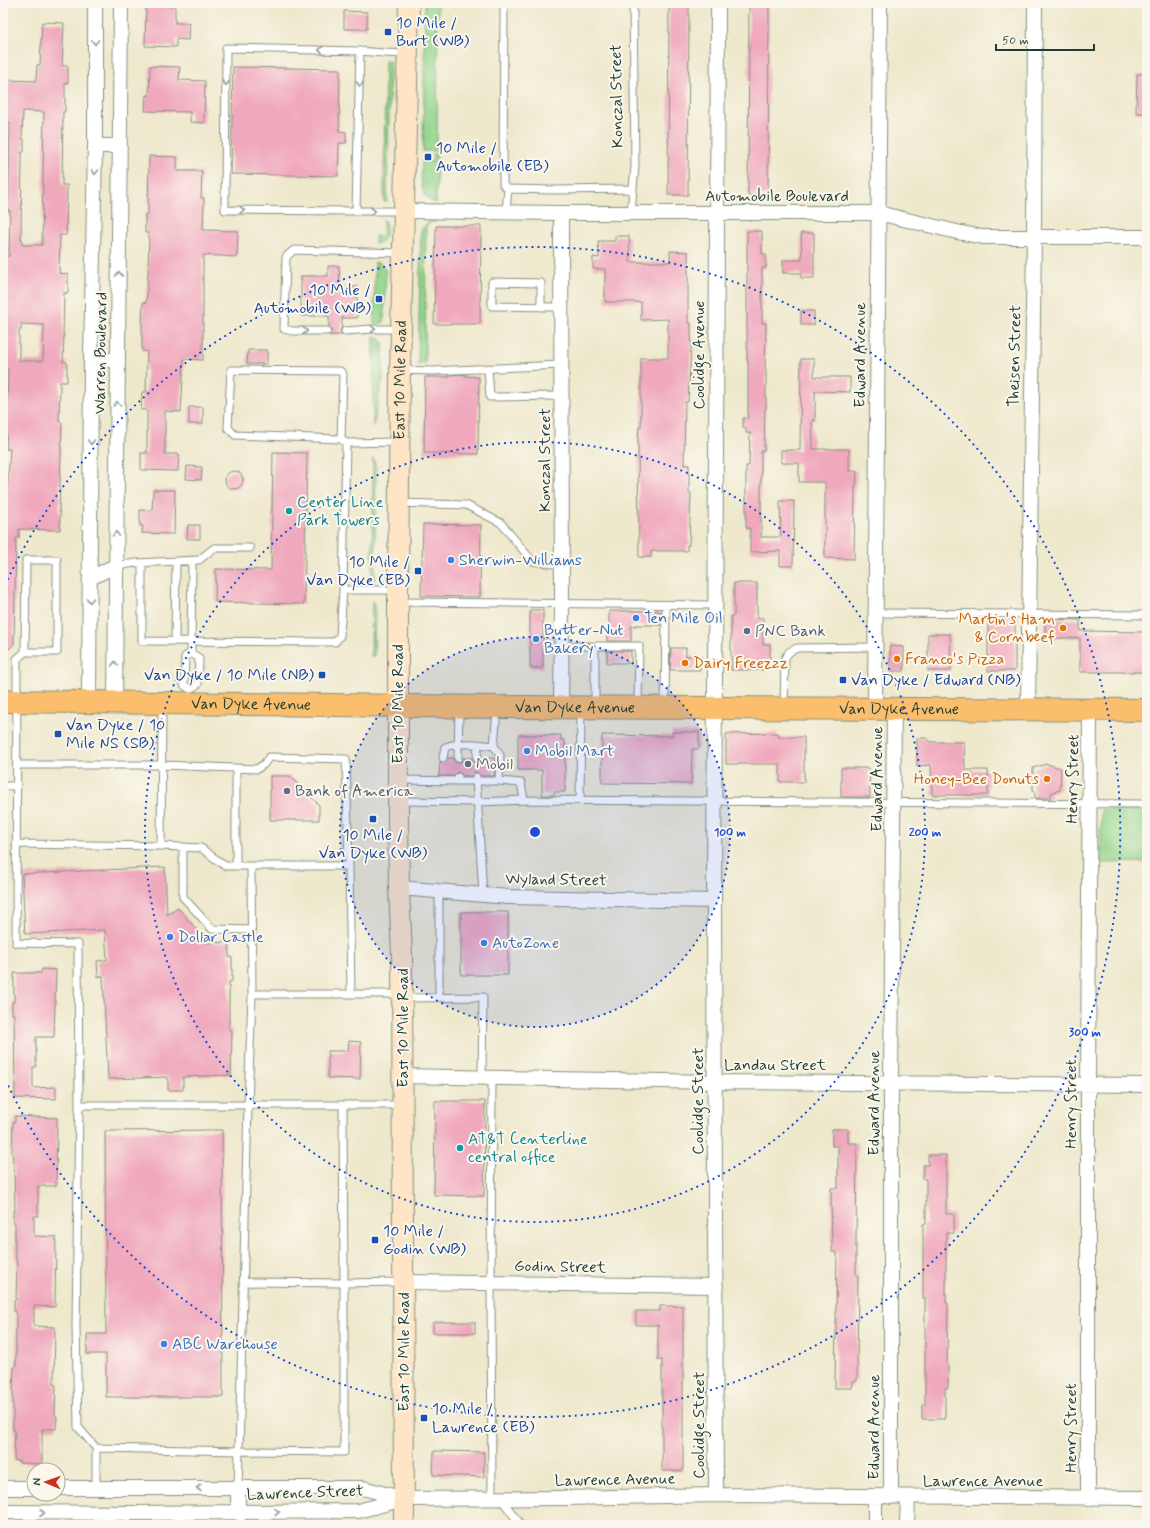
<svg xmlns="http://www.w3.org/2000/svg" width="1150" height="1528" font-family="Mynerve,sans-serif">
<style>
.green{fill:#92d48c;stroke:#588860}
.building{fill:#f0a8bd;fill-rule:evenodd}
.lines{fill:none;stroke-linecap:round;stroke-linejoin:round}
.lane-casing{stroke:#869280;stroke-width:9}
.street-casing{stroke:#869280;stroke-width:16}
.secondary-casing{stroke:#869280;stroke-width:22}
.primary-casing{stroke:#869280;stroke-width:24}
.lane{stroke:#fff;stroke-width:7}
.street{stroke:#fff;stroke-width:14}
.secondary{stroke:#fde5c5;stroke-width:20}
.primary{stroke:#fabe6d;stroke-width:22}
.oneway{stroke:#8f9e9a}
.ring{fill:none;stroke:#1d4ed8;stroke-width:2;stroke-dasharray:2 4}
.transit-dot{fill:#1a4fb4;stroke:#fbf7ec;stroke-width:1.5}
.culture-dot{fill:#0f9aa8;stroke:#fbf7ec;stroke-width:1.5}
.shop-dot{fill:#3f7fe0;stroke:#fbf7ec;stroke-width:1.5}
.food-dot{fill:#e8710a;stroke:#fbf7ec;stroke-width:1.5}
.service-dot{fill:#5c6f8a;stroke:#fbf7ec;stroke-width:1.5}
.labels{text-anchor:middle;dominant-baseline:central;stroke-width:4;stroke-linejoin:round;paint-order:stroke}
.transit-label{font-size:16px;fill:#164399;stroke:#fbf7ec;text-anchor:start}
.street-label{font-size:16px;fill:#1f3d34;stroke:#fbf7ec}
.culture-label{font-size:16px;fill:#0d838f;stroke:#fbf7ec;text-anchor:start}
.shop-label{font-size:16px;fill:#366cbe;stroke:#fbf7ec;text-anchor:start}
.food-label{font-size:16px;fill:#c56008;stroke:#fbf7ec;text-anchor:end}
.service-label{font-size:16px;fill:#4e5e75;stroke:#fbf7ec;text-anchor:start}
.centre{fill:#1d4ed8;stroke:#fbf7ec;stroke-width:2}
.ring-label{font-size:12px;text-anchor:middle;font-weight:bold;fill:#1d4ed8;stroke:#fbf7ec;stroke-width:4;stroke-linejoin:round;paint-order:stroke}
</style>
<rect width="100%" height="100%" fill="#fbf7ec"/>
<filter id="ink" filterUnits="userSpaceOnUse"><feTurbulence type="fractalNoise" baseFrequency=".025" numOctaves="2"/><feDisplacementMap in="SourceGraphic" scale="8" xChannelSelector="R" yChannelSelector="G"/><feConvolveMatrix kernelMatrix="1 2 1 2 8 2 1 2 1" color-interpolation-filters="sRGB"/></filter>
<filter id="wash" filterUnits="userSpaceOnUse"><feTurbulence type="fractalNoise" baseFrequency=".012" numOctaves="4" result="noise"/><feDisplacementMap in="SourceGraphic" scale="16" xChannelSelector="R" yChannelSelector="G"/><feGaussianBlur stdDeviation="0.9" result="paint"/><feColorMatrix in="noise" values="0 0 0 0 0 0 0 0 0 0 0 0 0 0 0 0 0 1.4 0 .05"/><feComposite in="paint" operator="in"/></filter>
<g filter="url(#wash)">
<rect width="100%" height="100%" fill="#eee8cc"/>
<!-- green -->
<path class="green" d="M425 3H438L437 151H423Z
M385 61H389L390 63 387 202H384Z
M433 154H437L436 203C417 198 422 177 422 161L432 162Z
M436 218V222H430L426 227 425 364 418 365 421 230 428 222Z
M383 219C390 228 386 242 375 244V236H383Z
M375 262 381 264 386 271 384 321 383 323 374 324Z
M374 336 379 338 383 342V378L373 427Z
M373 458 376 467 375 580 374 583 372 585Z
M372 601 375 606 374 656H371Z
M1101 810H1147V862L1101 863Z"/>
<g id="blocks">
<!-- building -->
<path class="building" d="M669 3H689L688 195H668Z
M749 3H769L768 196 748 195Z
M146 5 175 6V23H189L188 40 176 39V47L145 46Z
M344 11 367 12V29H344Z
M42 22 64 23 62 66H68V83H65V112H63L62 185H67L66 235H60L59 273 68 274V293H64L63 333H64L63 362H67V382H60L59 422H62L59 512H60V530L19 529V538H16L14 644 3 655V550H5L6 509H5L6 494H7L10 449H6L8 369H3V256H9L10 211H8L10 122 3 121V82H9L10 80 36 81 37 65H40ZM23 111 44 112 42 245H22V239H21L22 152H24V139H22ZM21 324 44 325 43 361H19V330H21Z
M150 66 180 67 179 80 205 81 204 123 190 122V112L145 111 146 95 149 96Z
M233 67 340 69 339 131 346 132V143H339L338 176 231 174Z
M1137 74H1147V113H1136Z
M149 156 177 157V171H202L201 198H204L203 230 238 231 237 257 203 255V360L184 359 181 412 165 411V454H179L178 471 141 470V453H147V410H141L142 392H146L147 351H142V321L143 302 146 303 148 274 149 233H145V214H148Z
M436 226H481L480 324H434Z
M747 231H762V254H766V268H762V323H766L765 370H766V409H765L764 451H761V537H781L780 501H794L793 566H780V551L750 552V528H746V466H749L750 433H746V428H743V418H748V361H747Z
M801 233H814V278H801V273H783V260H802Z
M615 236H629L630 262H670V251L688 252V323H691V347L688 402H685L684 465H689V493H691L689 545H687V551H651V557H639L638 438 639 427H641V358H668V319L641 320V302H605V269H593V257L599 258 598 241H615Z
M328 266H339L340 288 357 287V318H342V327L340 331 342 335H329L332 331 329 327V316H301V276H328Z
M801 311H814V325H801Z
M248 350H267V364H247Z
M801 359H814V377H850V392L815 391V421L812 420 813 449H849V471H857L856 486H855L854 559 825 558V482H799V463H781V450H800Z
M465 374V376L479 377 478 454 424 453 425 377H449V375Z
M189 407H203V424H189Z
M273 452 307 453 304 604 215 602 216 569 271 570Z
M187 466 202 467 201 480 186 479Z
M225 480a9 9 0 1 1 18 0a9 9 0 1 1-18 0Z
M153 490H175L174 534 142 533 143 526H140V510L152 511Z
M423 524 481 525 480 597 421 596Z
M188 525H200V539H187Z
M734 583H757V618H763V644H770V661H763V670H731V616H734Z
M530 610H543V668H530Z
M609 611H660V625H636V626H631V641H607V631H609Z
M988 619H1015V671H988Z
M1045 619 1080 620V631L1144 632V672H1080V638H1045Z
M928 634H950L951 671H928Z
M890 646 904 647V671H890Z
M671 648H686V656H701L700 670H670Z
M607 651H631V663H607Z
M672 732H699V749H692L691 784 602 783V735L672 736Z
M778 733V737H804V782H780V764H726V734Z
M518 735H561V740H565V792H554V795H542V770H518Z
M917 738H926L931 742H964L965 770H988V795H932L931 765 917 766Z
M448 758H453L455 762 458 763 462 761 463 758H472L474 762 477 763 481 761 482 758H495L494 776H481L476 772 473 773 471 776H463L458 772 455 773 453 776H439L440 762 445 763Z
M1047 764 1061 768 1060 790 1051 793V798H1035V791L1033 790V768Z
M841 768H869L870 797H841Z
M270 776H290L319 805V820H270Z
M165 867 167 915 178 908 208 943 229 942V957H232V981L229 982V1030H232L231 1075 183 1077V1090H168V1077L108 1079 103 976 98 977 97 961 107 960 105 930 25 934 22 874Z
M461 912H508V975H461Z
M42 969 56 970 54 1037H36V1067H33V1088L56 1087V1099L15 1098 14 1014H12V1002H14V973H41Z
M349 1041 361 1042 360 1079 328 1078V1051H348Z
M435 1101H485L484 1196 434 1195Z
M15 1116 57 1118 56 1186H38V1216H34V1236L56 1237 55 1307 34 1306V1326L55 1327 54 1385H56L55 1416H57L56 1429H42V1464L19 1463V1461L14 1460 15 1430H13V1389L14 1366H16V1314L14 1311V1300H16L17 1264 15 1254V1223H13V1211H15L14 1162H13L12 1151 13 1122H15Z
M832 1129H848V1143H857L856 1243V1275H858L857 1381H853L852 1388H835L837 1252H832L831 1188H838V1146H832Z
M222 1130 223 1397H106V1354H87V1334H106L105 1131Z
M928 1155H946V1214H954V1233H946V1303H948L947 1364H948V1388H945V1419H922V1405H925V1298H923V1224H926V1179H923V1165H928Z
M660 1306H683V1471H662V1360H658V1325H636V1311H660Z
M433 1322H475V1333H433Z
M434 1451 484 1452V1477L433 1475Z"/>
</g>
</g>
<g filter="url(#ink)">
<use href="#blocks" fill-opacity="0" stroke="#869280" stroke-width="1"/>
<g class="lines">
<defs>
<path id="lane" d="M504 3 503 185 508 189
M356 211 225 210 226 48 360 51
M402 211H356L360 51 383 53 406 54
M506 211 508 189 555 190 633 189 635 165 633 3
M631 213 633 189
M541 307V283L492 282V306L561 307
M327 331H292L284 329 286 257 294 250 401 253
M345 331 372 329H400
M488 368 490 397 561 396
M400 370 432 371 561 365
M346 443 398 442
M399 503 466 505 501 523 532 561 562 565
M142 563V641L335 642 340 636 343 590 346 443 341 439 343 374 340 371 231 370 228 428 235 435 341 439
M115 566 136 563 199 560 214 548H250
M343 590H397
M398 602 715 605
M875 613 1147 615
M175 641 176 562
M562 646H639L638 705
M595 646V705
M25 652H57V560H26L25 652 17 659 16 943 78 944 79 1105H248L239 1451 344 1452V1283L402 1282
M191 653 192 561
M190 689 198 684 199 658 191 653
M190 689 184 685 185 657 191 653
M665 705 666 605
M162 706 161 846 201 848 225 866H349L351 994
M784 706 785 658 789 652 797 648 875 647
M443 758 445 747C462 742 477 744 494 746
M458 758 459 708
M477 758 478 744
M17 765H163L257 769 264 764 269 757 346 759 349 866
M236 768V866
M476 777 483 895
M399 780 458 781V777
M458 781H499L500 755 494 746 497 709
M499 781 521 783 524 800
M3 786H17
M580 800 581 710
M400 801 478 802 524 800 1147 804
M16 844 161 846
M183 847V897L212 929 251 930
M251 866 252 994
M400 994H252L248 1105H401
M404 998 483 997 482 1078
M439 998V891
M492 1078 491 1283 492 1499
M79 1105 76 1326 78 1427 96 1448 239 1451 238 1488
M243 1282 344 1283 343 1105
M96 1448V1488
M501 1499 521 1525
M238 1513 244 1525"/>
<path id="street" d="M95 146H120
M405 211 561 213H878L957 232 983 237H1147
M561 213 562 604 561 707
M91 360H118
M90 578 115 566
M89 702 91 360 95 146V3
M115 703 121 3
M875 708 880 3
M1028 709 1034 237 1035 3
M399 888 509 897 714 901
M403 1076 715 1082 1147 1085
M404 1282 716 1286
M3 1488H34
M58 1488H363L404 1499
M238 1488V1513
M716 1495 714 901 718 3
M875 1497V1525
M891 1497V1082L894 708
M1088 1499V1084L1090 709
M3 1512 135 1513 358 1511 404 1499 565 1498 716 1495 1147 1498
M907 1525 908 1497"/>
<g id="secondary">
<path id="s1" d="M404 1525 402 955 399 888 398 817V590L400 370 409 3"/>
</g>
<g id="primary">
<path id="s2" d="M3 701 497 707 1147 710"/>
</g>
</defs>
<!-- lane casing -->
<use href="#lane" class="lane-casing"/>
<!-- street casing -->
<use href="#street" class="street-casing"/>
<!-- secondary casing -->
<use href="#secondary" class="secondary-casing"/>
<!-- primary casing -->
<use href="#primary" class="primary-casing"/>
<!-- lane -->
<use href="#lane" class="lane"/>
<!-- street -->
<use href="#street" class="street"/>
<!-- secondary -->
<use href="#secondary" class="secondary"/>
<!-- primary -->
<use href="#primary" class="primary"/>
</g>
<!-- one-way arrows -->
<defs><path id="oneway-chevron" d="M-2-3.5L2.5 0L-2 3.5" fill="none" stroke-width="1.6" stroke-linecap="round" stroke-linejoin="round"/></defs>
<g class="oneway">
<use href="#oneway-chevron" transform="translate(95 42) rotate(90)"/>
<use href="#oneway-chevron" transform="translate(321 50) rotate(-179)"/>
<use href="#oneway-chevron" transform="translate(226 83) rotate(91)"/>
<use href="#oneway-chevron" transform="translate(360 84) rotate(91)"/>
<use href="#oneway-chevron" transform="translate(95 172) rotate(91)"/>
<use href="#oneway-chevron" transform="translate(242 210) rotate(1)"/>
<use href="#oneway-chevron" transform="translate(373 211) rotate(-2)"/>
<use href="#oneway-chevron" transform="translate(119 274) rotate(-90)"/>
<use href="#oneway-chevron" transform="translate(373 329) rotate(-2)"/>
<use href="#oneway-chevron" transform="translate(305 331)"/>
<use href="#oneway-chevron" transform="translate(117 404) rotate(-89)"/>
<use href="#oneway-chevron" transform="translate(91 442) rotate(90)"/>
<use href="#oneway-chevron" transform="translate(116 534) rotate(-89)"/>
<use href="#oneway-chevron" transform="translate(90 600) rotate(91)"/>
<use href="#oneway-chevron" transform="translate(115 664) rotate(-90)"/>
<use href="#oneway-chevron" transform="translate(199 1488) rotate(-180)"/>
<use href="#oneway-chevron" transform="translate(277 1512) rotate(-1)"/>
<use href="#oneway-chevron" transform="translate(42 1513)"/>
</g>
</g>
<!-- distance rings -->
<circle cx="535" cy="832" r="195" fill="#1d4ed8" fill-opacity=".12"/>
<g class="ring">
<circle cx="535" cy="832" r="195"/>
<circle cx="535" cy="832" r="390"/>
<path d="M5 585A585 585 0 1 1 5 1079"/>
</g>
<!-- markers -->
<g class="transit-dot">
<rect x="384" y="28" width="8" height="8" rx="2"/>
<rect x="424" y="153" width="8" height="8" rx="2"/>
<rect x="375" y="295" width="8" height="8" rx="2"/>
<rect x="414" y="567" width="8" height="8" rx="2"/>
<rect x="318" y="671" width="8" height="8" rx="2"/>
<rect x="839" y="676" width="8" height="8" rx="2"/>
<rect x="54" y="730" width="8" height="8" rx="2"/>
<rect x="369" y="815" width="8" height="8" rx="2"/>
<rect x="371" y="1236" width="8" height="8" rx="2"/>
<rect x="420" y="1414" width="8" height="8" rx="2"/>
</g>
<g class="culture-dot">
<circle cx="289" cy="511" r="4"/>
<circle cx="460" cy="1148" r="4"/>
</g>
<g class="shop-dot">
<circle cx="451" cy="560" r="4"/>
<circle cx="636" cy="618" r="4"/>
<circle cx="536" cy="639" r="4"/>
<circle cx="527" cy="751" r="4"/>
<circle cx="170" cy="937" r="4"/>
<circle cx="484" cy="943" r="4"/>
<circle cx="164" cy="1344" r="4"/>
</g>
<g class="food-dot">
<circle cx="1063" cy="628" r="4"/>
<circle cx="897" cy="659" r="4"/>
<circle cx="685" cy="663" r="4"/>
<circle cx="1047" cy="779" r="4"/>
</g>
<g class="service-dot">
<circle cx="747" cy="631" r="4"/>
<circle cx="468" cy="764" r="4"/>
<circle cx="287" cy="791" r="4"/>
</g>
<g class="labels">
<!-- transit labels -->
<g class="transit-label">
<text x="396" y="23">10 Mile /<tspan x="396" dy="18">Burt (WB)</tspan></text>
<text x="436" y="148">10 Mile /<tspan x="436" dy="18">Automobile (EB)</tspan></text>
<text x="371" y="290" text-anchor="end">10 Mile /<tspan x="371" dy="18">Automobile (WB)</tspan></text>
<text x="410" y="562" text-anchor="end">10 Mile /<tspan x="410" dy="18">Van Dyke (EB)</tspan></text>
<text x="314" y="675" text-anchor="end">Van Dyke / 10 Mile (NB)</text>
<text x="851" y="680">Van Dyke / Edward (NB)</text>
<text x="66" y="725">Van Dyke / 10<tspan x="66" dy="18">Mile NS (SB)</tspan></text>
<text x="373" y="835" text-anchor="middle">10 Mile /<tspan x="373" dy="18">Van Dyke (WB)</tspan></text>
<text x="383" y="1231">10 Mile /<tspan x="383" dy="18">Godin (WB)</tspan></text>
<text x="432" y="1409">10 Mile /<tspan x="432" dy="18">Lawrence (EB)</tspan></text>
</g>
<!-- street labels -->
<g class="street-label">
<text transform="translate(617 96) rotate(-91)">Konczal Street</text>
<text x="777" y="196">Automobile Boulevard</text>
<text transform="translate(101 353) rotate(-89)">Warren Boulevard</text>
<text transform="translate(699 355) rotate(-90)">Coolidge Avenue</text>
<text transform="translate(860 355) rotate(-90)">Edward Avenue</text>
<text transform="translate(1015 356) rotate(-89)">Theisen Street</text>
<text stroke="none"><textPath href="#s1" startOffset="1145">East 10 Mile Road</textPath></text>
<text transform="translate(545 460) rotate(-90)">Konczal Street</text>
<text stroke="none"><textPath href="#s2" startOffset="248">Van Dyke Avenue</textPath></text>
<text transform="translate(398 704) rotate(-90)">East 10 Mile Road</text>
<text stroke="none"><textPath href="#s2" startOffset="572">Van Dyke Avenue</textPath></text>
<text stroke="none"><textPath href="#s2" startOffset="896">Van Dyke Avenue</textPath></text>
<text transform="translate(877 779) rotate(-90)">Edward Avenue</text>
<text transform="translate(1073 779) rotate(-89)">Henry Street</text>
<text transform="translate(556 880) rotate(1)">Wyland Street</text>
<text transform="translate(403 1028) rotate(-90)">East 10 Mile Road</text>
<text x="775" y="1065">Landau Street</text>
<text transform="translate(698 1101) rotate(-90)">Coolidge Street</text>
<text transform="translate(874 1103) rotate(-90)">Edward Avenue</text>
<text transform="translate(1071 1104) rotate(-90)">Henry Street</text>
<text transform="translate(560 1267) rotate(1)">Godin Street</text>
<text transform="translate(404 1352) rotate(-90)">East 10 Mile Road</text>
<text transform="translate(699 1425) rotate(-90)">Coolidge Street</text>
<text transform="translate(874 1427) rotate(-90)">Edward Avenue</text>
<text transform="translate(1071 1428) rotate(-90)">Henry Street</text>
<text transform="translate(615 1480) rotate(-1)">Lawrence Avenue</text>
<text x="983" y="1481">Lawrence Avenue</text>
<text transform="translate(305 1493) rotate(-2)">Lawrence Street</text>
</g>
<!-- culture labels -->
<g class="culture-label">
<text x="297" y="502">Center Line<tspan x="297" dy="18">Park Towers</tspan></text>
<text x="468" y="1139">AT&amp;T Centerline<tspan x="468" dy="18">central office</tspan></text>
</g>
<!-- shop labels -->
<g class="shop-label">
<text x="459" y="560">Sherwin-Williams</text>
<text x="644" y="618">Ten Mile Oil</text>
<text x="544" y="630">Butter-Nut<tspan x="544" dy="18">Bakery</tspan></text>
<text x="535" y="751">Mobil Mart</text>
<text x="178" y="937">Dollar Castle</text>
<text x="492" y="943">AutoZone</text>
<text x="172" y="1344">ABC Warehouse</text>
</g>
<!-- food labels -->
<g class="food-label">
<text x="1055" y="619">Martin's Ham<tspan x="1055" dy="18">&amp; Cornbeef</tspan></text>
<text x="905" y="659" text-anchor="start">Franco's Pizza</text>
<text x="693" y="663" text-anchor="start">Dairy Freezzz</text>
<text x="1039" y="779">Honey-Bee Donuts</text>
</g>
<!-- service labels -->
<g class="service-label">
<text x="755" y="631">PNC Bank</text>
<text x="476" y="764">Mobil</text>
<text x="295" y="791">Bank of America</text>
</g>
</g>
<circle cx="535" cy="832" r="6" class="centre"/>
<g class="ring-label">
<text x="730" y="836">100 m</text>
<text x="925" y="836">200 m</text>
<text x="1085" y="1036">300 m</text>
</g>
<!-- margin -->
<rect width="1150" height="1528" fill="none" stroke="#fbf7ec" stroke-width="16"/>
<!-- north arrow -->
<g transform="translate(46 1482) rotate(272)"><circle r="19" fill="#fbf7ec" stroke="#a3ada2"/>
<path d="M0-3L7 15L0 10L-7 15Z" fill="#c8321e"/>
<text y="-6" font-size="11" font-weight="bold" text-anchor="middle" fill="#1f3d34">N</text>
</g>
<!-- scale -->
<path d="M996 44v6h98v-6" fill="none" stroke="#1f3d34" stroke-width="2"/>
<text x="1002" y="44" font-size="12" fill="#1f3d34" stroke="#fbf7ec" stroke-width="3" paint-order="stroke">50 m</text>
</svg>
